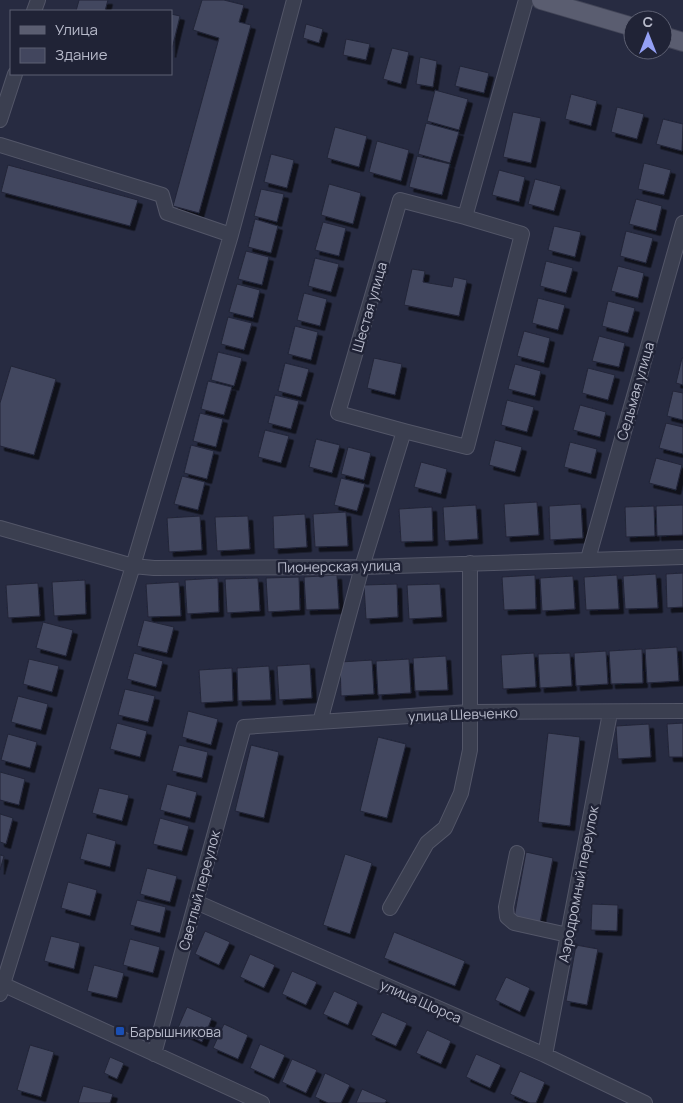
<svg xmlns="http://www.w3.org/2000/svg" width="683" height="1103" font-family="Manrope,sans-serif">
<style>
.building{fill:#42465e;stroke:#222538;filter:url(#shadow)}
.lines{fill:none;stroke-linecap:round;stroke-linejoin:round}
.minor-casing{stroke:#535668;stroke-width:16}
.major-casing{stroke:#424557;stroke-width:20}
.minor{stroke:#3b3f50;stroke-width:14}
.major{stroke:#5a5d70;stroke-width:18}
.transit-dot{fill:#1a4fb4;stroke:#202336;stroke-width:2}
.labels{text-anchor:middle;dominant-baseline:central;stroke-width:5;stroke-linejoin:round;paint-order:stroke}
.street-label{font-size:14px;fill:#b8bbcb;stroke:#202336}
.poi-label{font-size:14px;fill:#b8bbcb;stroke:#202336;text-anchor:start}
</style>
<defs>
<filter id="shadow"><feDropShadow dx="4.5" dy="4.5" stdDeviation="0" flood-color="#0009"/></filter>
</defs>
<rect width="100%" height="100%" fill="#272b41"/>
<!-- building -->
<path class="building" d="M79 0H108L105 11H76Z
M202 0H224L244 5 239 22 251 25 199 213 173 206 219 38 193 30Z
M171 14 180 16 171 53Z
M306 24 323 29 319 43 303 38Z
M346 39 370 44 366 60 343 55Z
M392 48 409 52 401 84 383 79Z
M420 57 437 61 433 87 416 84Z
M460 66 489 73 484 93 455 86Z
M435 90 468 99 459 130 427 121Z
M571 94 597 101 591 126 565 119Z
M617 107 644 114 637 139 611 132Z
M513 112 541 118 531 163 503 157Z
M663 119 683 124 682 151 656 144Z
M426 123 459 132 450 163 418 154Z
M335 127 367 136 359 167 327 158Z
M377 141 409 150 401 181 369 172Z
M271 154 294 160 287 188 264 182Z
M417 156 450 164 442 195 409 187Z
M644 163 671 170 664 195 638 189Z
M8 165 138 200 130 226 1 192Z
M499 170 525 177 519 202 492 195Z
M535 179 561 186 554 211 528 204Z
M329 184 361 193 353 224 321 215Z
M261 189 284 194 277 222 254 216Z
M636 199 662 206 656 231 629 224Z
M255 219 278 226 271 253 248 247Z
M323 222 346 228 339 256 315 250Z
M554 226 581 232 575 257 548 250Z
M626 231 653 238 646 263 620 256Z
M246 251 269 257 262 285 238 279Z
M315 258 339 264 331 292 308 286Z
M546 261 573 268 566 293 540 286Z
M618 266 644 273 638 298 611 291Z
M412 269 425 271 423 282 452 287 454 277 467 280 459 316 404 305Z
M237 284 260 290 253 318 229 312Z
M304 293 327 299 320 326 297 320Z
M538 298 565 305 558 330 532 323Z
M608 301 635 308 628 333 602 326Z
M228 317 252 323 244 350 221 344Z
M295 326 318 332 311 360 288 354Z
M524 331 550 338 544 363 517 356Z
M599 336 625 343 619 367 592 361Z
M218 352 242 358 234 386 211 380Z
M374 358 402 364 395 395 367 388Z
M682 358H683V385L676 383Z
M285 363 309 369 301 397 278 391Z
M515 364 541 371 535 396 508 389Z
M11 366 56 379 34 455 0 446V403Z
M588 368 615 375 608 400 582 393Z
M208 381 232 387 224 415 201 409Z
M673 391 683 393V420L667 416Z
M275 395 299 401 291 429 268 423Z
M507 400 534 407 527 432 501 425Z
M580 405 606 412 600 437 573 430Z
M200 413 223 419 216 447 193 441Z
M666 423 683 427V454L659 448Z
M265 430 289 436 281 463 258 457Z
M316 439 340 445 332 473 309 467Z
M495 440 522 447 515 472 489 465Z
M570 442 597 449 591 474 564 467Z
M191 445 214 451 207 479 184 473Z
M348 447 371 453 364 480 341 474Z
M656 458 682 465 676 490 649 483Z
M421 462 447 469 441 494 414 487Z
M182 476 205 482 198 510 174 504Z
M341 478 365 484 357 511 334 505Z
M537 502 539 535 506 537 504 504Z
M581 504 583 538 550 540 549 506Z
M476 505 478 539 445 541 443 507Z
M683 505V535L657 536 656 506Z
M654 506 655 536 626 537 625 507Z
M432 507 433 541 401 542 399 509Z
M346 512 348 546 315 547 313 514Z
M305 514 307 547 274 549 273 516Z
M200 516 202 550 169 552 167 518Z
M248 516 250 549 217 551 215 517Z
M683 573V607L667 608 666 574Z
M656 574 658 608 625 609 623 576Z
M337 575 339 609 306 610 304 577Z
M535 575 536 609 504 610 502 577Z
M617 575 619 609 586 610 584 577Z
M573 576 575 609 542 611 540 578Z
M299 577 300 610 268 612 266 578Z
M218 578 219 612 187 614 185 580Z
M258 578 260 611 227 613 225 579Z
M85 580 86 614 54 616 52 582Z
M179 582 181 616 148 617 146 584Z
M38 583 40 616 8 618 6 585Z
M397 584 398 617 366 619 364 585Z
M440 584 442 617 409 619 407 585Z
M144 620 174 627 167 653 137 646Z
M43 622 73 630 66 656 36 648Z
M677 647 679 681 647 683 645 649Z
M642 649 643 683 611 684 609 651Z
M606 651 608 684 576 686 574 653Z
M134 653 163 661 156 687 127 679Z
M534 653 536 687 503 689 501 655Z
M570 653 572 686 540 688 538 654Z
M446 656 448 690 415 691 413 658Z
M29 659 59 666 52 692 23 684Z
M409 659 411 693 378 695 376 661Z
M372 660 374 694 341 696 340 662Z
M310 664 312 698 279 700 277 666Z
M269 666 271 700 238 701 237 668Z
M232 668 233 701 201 703 199 670Z
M125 689 155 696 148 722 118 715Z
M18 696 48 704 41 730 11 722Z
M188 711 218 719 211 745 182 737Z
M117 723 147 731 140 757 110 749Z
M683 723V757H669L667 724Z
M649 724 651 757 618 759 616 726Z
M548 733 580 737 570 826 538 822Z
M8 734 37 742 30 768 1 760Z
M378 737 406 744 387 818 360 811Z
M179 745 208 752 202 778 172 771Z
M251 745 279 752 264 818 235 811Z
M0 772 25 779 19 805 0 800Z
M167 784 197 792 190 818 160 810Z
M99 788 129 795 122 821 92 813Z
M0 814 13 818 6 844 0 842Z
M160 818 189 826 182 851 153 844Z
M87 833 116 841 110 867 80 859Z
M526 852 553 858 540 923 514 918Z
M345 854 372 863 350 934 323 925Z
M0 855 4 856 0 870Z
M147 868 177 876 170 902 140 894Z
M68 882 97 890 90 916 61 908Z
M137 900 166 907 160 933 130 925Z
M592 904 618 905 617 931 591 930Z
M205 931 230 942 219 965 195 954Z
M394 932 465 961 455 986 384 958Z
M51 936 80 943 74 969 44 961Z
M130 939 160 947 153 973 123 965Z
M576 945 598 949 587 1005 566 1001Z
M250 954 275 965 264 988 240 977Z
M94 965 124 973 117 998 87 991Z
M292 971 317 982 306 1005 282 994Z
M506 977 530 988 520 1012 495 1000Z
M334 991 358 1002 348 1025 323 1014Z
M187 1007 212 1018 202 1042 177 1030Z
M382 1012 407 1023 396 1046 371 1035Z
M224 1024 248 1035 238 1059 213 1048Z
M427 1030 451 1041 441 1064 416 1053Z
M260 1044 285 1055 274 1079 250 1068Z
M30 1045 54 1052 41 1097 17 1090Z
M476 1054 501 1065 490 1088 466 1077Z
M110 1057 124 1063 117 1079 104 1073Z
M292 1059 317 1070 306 1093 282 1082Z
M520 1071 545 1082 536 1103H530L510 1094Z
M325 1073 350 1085 341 1103H328L315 1097Z
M83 1086 113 1094 110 1103H78Z
M362 1089 387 1100 385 1103H356Z"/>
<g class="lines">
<defs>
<path id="minor" d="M34 11 38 0
M0 120 15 74
M0 145 162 195 167 213 231 235
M404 431 467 447 522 234 465 217
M0 528 133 566 154 568 362 567 683 557
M588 559 683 223
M320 722 362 567 404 431 338 413 400 200 465 217 526 0
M517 853 506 907 507 917 514 923 568 935
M196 902 545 1055 645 1103
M390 908 427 843 445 828 461 793 470 750V563
M0 983 262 1103
M0 994 133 566 231 235 294 0
M154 1054 244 727 470 712 683 711
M545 1055 610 713"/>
<path id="major" d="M541 0 633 27
M663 36 683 42"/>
</defs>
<!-- minor casing -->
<use href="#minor" class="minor-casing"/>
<!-- major casing -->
<use href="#major" class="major-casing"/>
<!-- minor -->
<use href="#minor" class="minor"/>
<!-- major -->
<use href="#major" class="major"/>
</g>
<!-- markers -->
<rect class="transit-dot" x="115" y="1026" width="10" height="10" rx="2.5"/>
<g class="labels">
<!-- street labels -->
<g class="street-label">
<text transform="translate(369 307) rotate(-74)">Шестая улица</text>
<text transform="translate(635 391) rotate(-74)">Седьмая улица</text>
<text transform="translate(339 566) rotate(-1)">Пионерская улица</text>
<text transform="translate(463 714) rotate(-2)">улица Шевченко</text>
<text transform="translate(578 884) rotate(-79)">Аэродромный переулок</text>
<text transform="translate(199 890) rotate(-75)">Светлый переулок</text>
<text transform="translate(421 1001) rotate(24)">улица Щорса</text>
</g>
<!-- poi labels -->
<g class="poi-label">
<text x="130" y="1031">Барышникова</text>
</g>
</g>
<!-- legend -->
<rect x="10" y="10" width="162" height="65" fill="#202336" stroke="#5d6072"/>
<rect x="20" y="26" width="25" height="8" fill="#5a5d70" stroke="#5d6072"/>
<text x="55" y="35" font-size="15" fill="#b8bbcb">Улица</text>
<rect x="20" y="48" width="25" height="15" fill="#42465e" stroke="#5d6072"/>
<text x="55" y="60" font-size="15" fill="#b8bbcb">Здание</text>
<!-- north arrow -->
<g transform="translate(648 35)"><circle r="24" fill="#202336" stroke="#5d6072"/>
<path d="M0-4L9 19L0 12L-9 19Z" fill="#94a0f4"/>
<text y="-8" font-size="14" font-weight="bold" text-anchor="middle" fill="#b8bbcb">С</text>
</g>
</svg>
